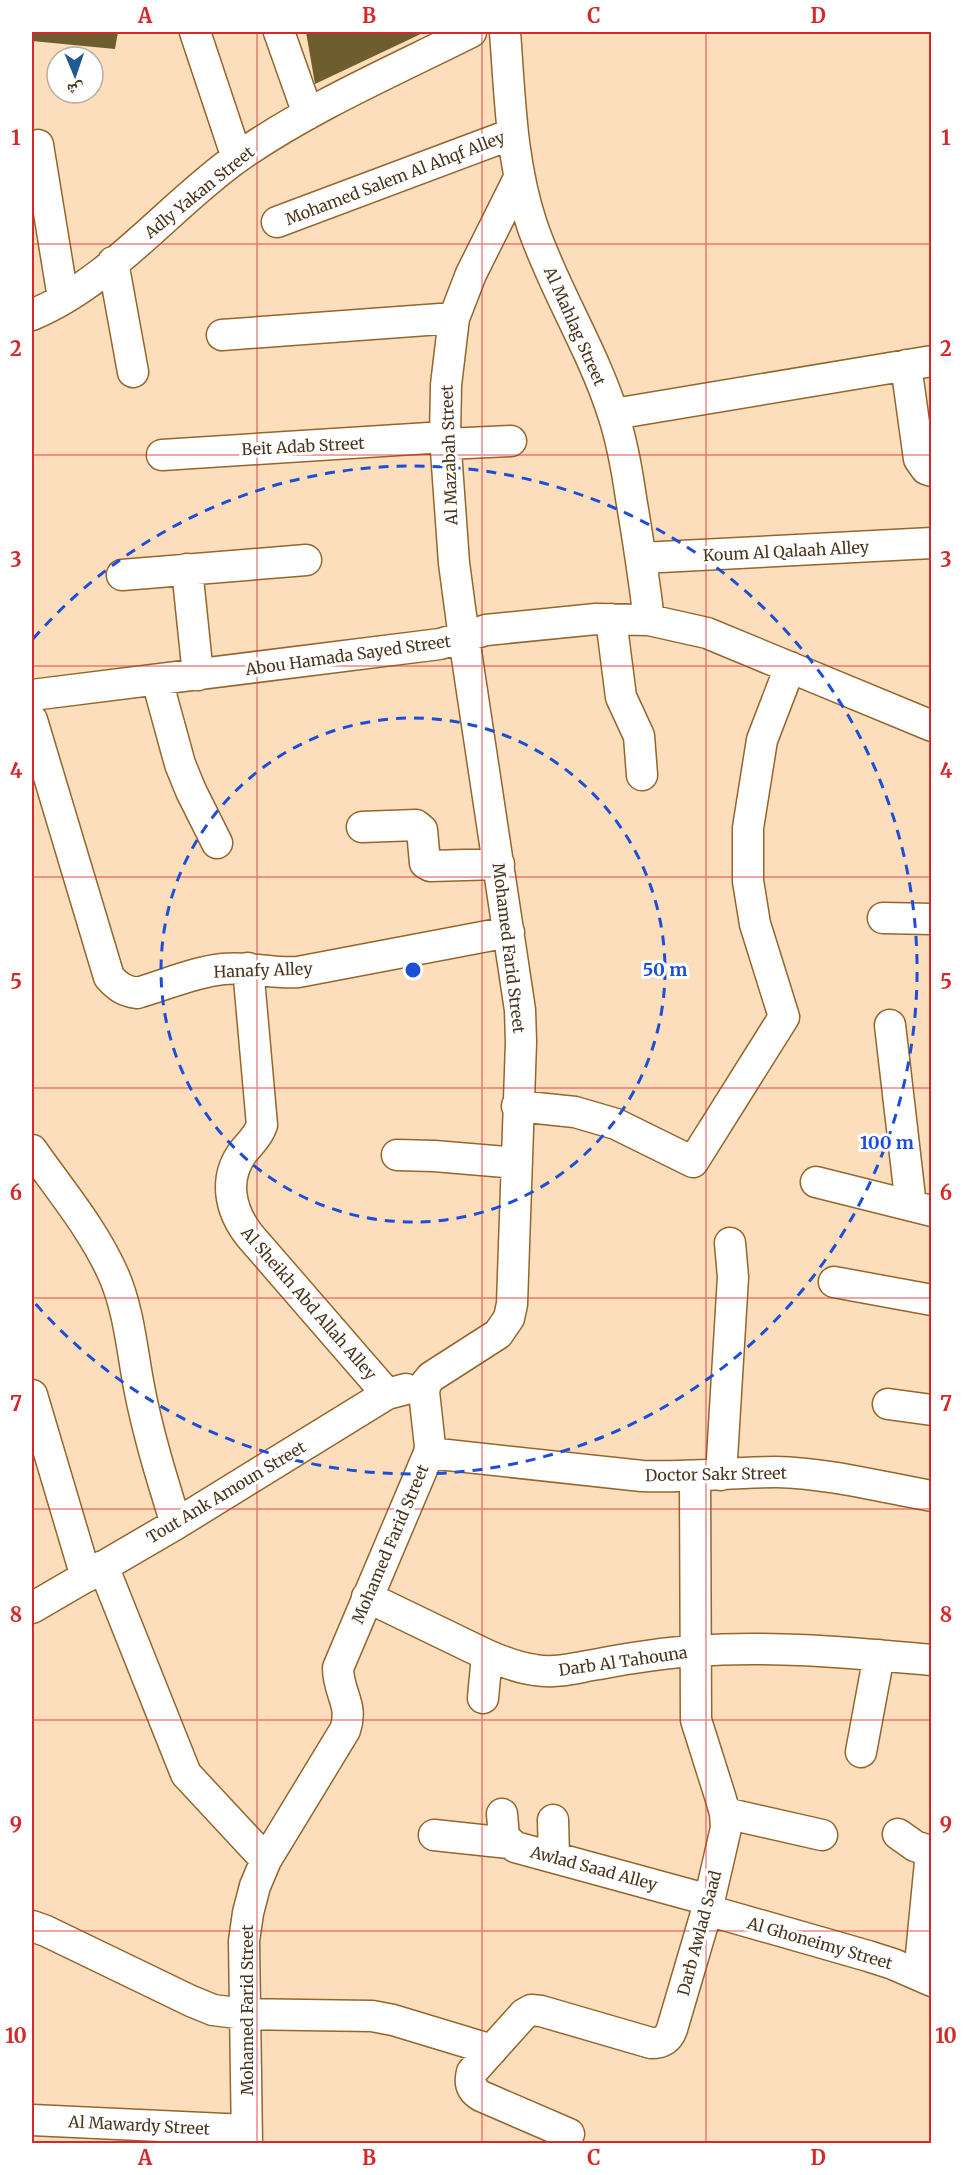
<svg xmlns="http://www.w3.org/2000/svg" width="963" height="2175" font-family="Merriweather,'Noto Naskh Arabic',serif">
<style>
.building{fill:#6e5d2f}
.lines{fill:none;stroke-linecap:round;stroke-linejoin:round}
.street-casing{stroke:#93662d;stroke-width:33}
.street{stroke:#fff;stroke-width:30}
.grid{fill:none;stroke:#d62828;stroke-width:1.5;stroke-opacity:0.55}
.ring{fill:none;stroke:#1d4ed8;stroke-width:3;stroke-dasharray:10 8}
.labels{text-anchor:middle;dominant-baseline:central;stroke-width:6;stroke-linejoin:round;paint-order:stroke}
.street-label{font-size:16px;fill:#4a361e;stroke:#fff}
.centre{fill:#1d4ed8;stroke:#fff;stroke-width:3}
.ring-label{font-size:18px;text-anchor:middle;font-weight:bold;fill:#1d4ed8;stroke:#fff;stroke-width:6;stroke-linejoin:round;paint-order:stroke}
.neatline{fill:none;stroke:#d62828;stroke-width:2}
.grid-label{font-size:20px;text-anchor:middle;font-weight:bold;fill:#d62828}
</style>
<rect width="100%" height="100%" fill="#fcdebc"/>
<!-- building -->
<path class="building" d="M32 32H118L115 49 32 41Z
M306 32H425L315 84Z"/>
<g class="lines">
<defs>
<path id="street" d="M195 32 237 158
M279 32 308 114
M505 32C510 97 511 162 532 225 554 290 592 348 613 414 622 441 627 470 631 498 638 539 644 579 649 620
M38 145 63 298
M277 222 512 134
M113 262 133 372
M32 315C111 282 169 206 238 157 310 107 393 71 471 32
M222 335 454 318
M906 365 919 459 926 469 932 471
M614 414 932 361
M446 444 511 441
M162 455 445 437
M641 558 932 543
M187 569 198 675
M122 575 306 560
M611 619 621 697 639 736 642 775
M157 680 180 764 191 791 217 843
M32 695 440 644 486 630 596 619 649 620 707 633 932 726
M32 720 109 977C118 987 124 991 137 993 165 985 194 972 223 969 248 966 273 974 298 972L509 932
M362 827 416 825 422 830 425 863 430 866 499 864
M883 918 932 919
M248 968 262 1125C258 1137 250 1143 243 1152 223 1179 230 1211 250 1236L387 1394
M890 1025 911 1206
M517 1106 575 1112 616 1124 693 1162 784 1017 755 924 748 881V828L762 740 790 667
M32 1150C60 1190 94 1230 114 1276 129 1311 132 1350 139 1387 148 1434 162 1479 176 1524
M397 1155 434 1156 517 1163
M816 1182 932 1211
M834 1282 932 1300
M32 1395 86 1577
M888 1404 932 1410
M429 1453 642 1476C687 1478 731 1472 776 1472 828 1473 881 1487 932 1496
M721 1475 733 1277 730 1243
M103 1566 186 1774 266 1860
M367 1597 487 1655C503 1662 519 1668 535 1670 557 1674 578 1667 599 1664 630 1658 662 1653 694 1651 772 1645 853 1653 932 1660
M32 1608 176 1524 387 1394 406 1389
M483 1698 487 1655
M861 1752 879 1655
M725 1813 822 1835
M502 1814 504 1837 515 1847 709 1900
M553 1820 554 1857
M898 1834 915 1846 932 1852
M434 1835 509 1843
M707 1910 868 1956 893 1964 932 1981
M32 1926 46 1931 191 2001 213 2010 245 2014 372 2016 393 2020 492 2050
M919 1975 931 1852
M32 2120 246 2130
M569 2134 481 2096C471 2090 469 2083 472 2072L524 2014 531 2010 541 2011 651 2043C662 2043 668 2040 672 2029L707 1910 726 1828 725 1813 720 1796 696 1720 695 1477
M247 2144 244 1941 248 1913 255 1886 266 1860 345 1730C354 1705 338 1693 338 1668L429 1453 430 1446 424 1392 426 1383 431 1377 498 1334 509 1318 512 1304 521 1042 520 1010 464 638 454 563 445 437 446 385 454 318 471 274 519 178"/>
</defs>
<!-- street casing -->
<use href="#street" class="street-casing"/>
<!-- street -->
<use href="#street" class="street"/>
</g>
<!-- grid -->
<path class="grid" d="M257 32V2144M482 32V2144M706 32V2144M32 244H932M32 455H932M32 666H932M32 877H932M32 1088H932M32 1298H932M32 1509H932M32 1720H932M32 1931H932"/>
<!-- distance rings -->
<g class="ring">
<circle cx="413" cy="970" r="252"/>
<path d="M33 639A504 504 0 1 1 33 1301"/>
</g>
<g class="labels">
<!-- street labels -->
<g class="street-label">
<text transform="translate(395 178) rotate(-21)">Mohamed Salem Al Ahqf Alley</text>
<text transform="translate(199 192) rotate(-39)">Adly Yakan Street</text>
<text transform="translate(575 326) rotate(66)">Al Mahlag Street</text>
<text transform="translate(303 446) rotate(-3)">Beit Adab Street</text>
<text transform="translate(449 455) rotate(-92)">Al Mazabah Street</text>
<text transform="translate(786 551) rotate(-3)">Koum Al Qalaah Alley</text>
<text transform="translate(348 655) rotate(-8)">Abou Hamada Sayed Street</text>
<text transform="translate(509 948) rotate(83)">Mohamed Farid Street</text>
<text transform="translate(263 970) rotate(-2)">Hanafy Alley</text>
<text transform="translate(309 1303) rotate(49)">Al Sheikh Abd Allah Alley</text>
<text transform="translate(716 1474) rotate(-1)">Doctor Sakr Street</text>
<text transform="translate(226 1492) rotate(-31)">Tout Ank Amoun Street</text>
<text transform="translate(390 1544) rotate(-67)">Mohamed Farid Street</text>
<text transform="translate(623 1661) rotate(-8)">Darb Al Tahouna</text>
<text transform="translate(594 1868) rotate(15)">Awlad Saad Alley</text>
<text transform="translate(699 1933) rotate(-75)">Darb Awlad Saad</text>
<text transform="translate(820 1943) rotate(16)">Al Ghoneimy Street</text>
<text transform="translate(247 2010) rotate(-90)">Mohamed Farid Street</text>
<text transform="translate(139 2125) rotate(3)">Al Mawardy Street</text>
</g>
</g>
<circle cx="413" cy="970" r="9" class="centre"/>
<g class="ring-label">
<text x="665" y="976">50 m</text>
<text x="887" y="1149">100 m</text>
</g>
<!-- border -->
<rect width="963" height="2175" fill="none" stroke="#ffffff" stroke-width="66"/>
<!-- north arrow -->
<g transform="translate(75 75) rotate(178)"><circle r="28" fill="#ffffff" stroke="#b7afa5" stroke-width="1.5"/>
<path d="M0-4.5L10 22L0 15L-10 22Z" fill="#1f5b92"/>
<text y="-9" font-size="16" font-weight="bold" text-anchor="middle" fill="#4a361e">ش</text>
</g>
<rect x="33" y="33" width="897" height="2109" class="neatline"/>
<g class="grid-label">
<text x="145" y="23">A</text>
<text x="369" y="23">B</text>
<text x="594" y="23">C</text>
<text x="818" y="23">D</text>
<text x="16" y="145">1</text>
<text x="946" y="145">1</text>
<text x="16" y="356">2</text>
<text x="946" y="356">2</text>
<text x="16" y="567">3</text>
<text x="946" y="567">3</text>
<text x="16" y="778">4</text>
<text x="946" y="778">4</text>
<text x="16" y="989">5</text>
<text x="946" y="989">5</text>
<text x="16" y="1200">6</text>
<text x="946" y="1200">6</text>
<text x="16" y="1411">7</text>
<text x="946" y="1411">7</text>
<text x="16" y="1622">8</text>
<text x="946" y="1622">8</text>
<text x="16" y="1832">9</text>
<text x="946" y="1832">9</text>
<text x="16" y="2043">10</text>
<text x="946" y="2043">10</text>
<text x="145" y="2165">A</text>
<text x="369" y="2165">B</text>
<text x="594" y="2165">C</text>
<text x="818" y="2165">D</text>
</g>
</svg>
